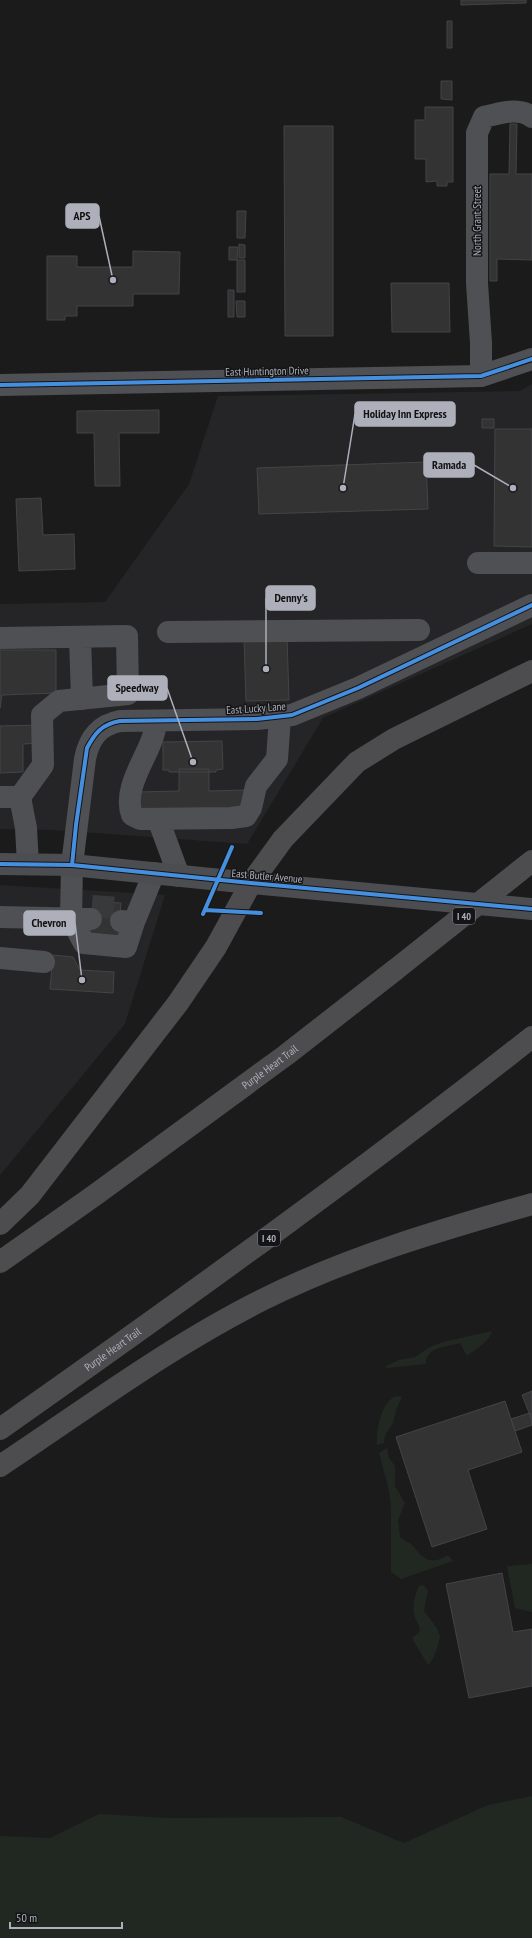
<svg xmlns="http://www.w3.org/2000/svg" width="532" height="1938" font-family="'PT Sans Narrow',sans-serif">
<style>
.built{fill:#252527}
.green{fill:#212822}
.building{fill:#333;stroke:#434447}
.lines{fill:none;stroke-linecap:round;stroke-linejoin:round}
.minor-tunnel{stroke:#38393b;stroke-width:22;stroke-dasharray:22 11;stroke-linecap:butt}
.minor{stroke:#4f5054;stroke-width:22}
.major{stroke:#4c4d50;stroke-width:22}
.highway{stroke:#4d4d50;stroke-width:22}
.highway-bridge{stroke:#4d4d50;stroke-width:22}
.cycleway-casing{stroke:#151517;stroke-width:6}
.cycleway{stroke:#468fdf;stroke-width:4}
.labels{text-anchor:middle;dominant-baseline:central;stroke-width:3;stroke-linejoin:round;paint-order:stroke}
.shield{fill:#151517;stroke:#7f828a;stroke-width:1}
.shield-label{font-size:10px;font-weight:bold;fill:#adb0bb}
.street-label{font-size:11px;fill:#adb0bb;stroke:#151517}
.leader{fill:none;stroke:#adb0bb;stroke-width:1.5}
.callout-dot{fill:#adb0bb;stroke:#151517;stroke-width:1.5}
.callout{fill:#adb0bb;stroke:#adb0bb;stroke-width:1.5}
.callout-label{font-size:12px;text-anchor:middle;font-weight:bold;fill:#111}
</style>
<rect width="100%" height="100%" fill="#1b1b1b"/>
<!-- built -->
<path class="built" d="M532 384V624L323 718 247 844 54 830 0 829V604L105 602 189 484 218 396 520 391Z
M0 885 165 895 125 1024 0 1175Z"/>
<!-- green -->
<path class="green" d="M492 1331C490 1341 475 1350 467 1356L460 1343C447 1347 426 1346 426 1364L386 1368V1366L399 1360 415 1357 430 1347 443 1342Z
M397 1396 402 1397 396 1410 393 1423 385 1435 384 1443 377 1445C376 1431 381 1400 397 1396Z
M387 1448 389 1458 395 1466V1486L405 1503 398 1520 400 1537C404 1541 410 1542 413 1546 420 1555 427 1564 440 1559 444 1558 444 1556 449 1556L453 1561 401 1579 391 1572V1507L389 1490 379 1453Z
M532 1564V1612L515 1608 507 1566Z
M423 1585 428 1590 424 1611 437 1628 440 1637C438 1646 434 1660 428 1665L412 1638C425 1630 418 1626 415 1617 411 1608 415 1594 419 1586Z
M532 1796V1938H0V1836L50 1838 99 1814 168 1818 341 1817 404 1843 488 1805Z"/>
<!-- building -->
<path class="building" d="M461 0H526V3L461 5Z
M447 21H452V48H447Z
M441 81H452V100L441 99Z
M425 107H453V182H447V186H437V181L426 182V159H415V120H425Z
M510 124H517L516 174H532V260L497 259V281H490V174H509Z
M284 126H333V336H285Z
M237 211H246L245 238H237Z
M239 244 245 245V258H239Z
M229 247H238L237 260H229Z
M133 251 180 252 179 294H133V306H77V316H65V320H47V256H77V267H133Z
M237 260H245V292H237Z
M391 283H449L450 332H392Z
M228 290H234V317H228Z
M236 301H245V317H237Z
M159 410V433H119L120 486H95L94 433H77V411Z
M482 419H494V428H482Z
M495 429H532V547L494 546Z
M426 462 428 509 259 514 257 468Z
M41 498 43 535 74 534 75 569 19 571 16 499Z
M287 637 289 700 246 701 244 638Z
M0 650H56V693L2 695 0 708Z
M39 725 40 743 23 744V772L0 773V726Z
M222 741 223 769 216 770V772H169V770H163V742Z
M179 769H209V791L245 790V810L139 812 138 792 179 791Z
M93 901 121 903 118 941 90 939Z
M53 955 73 957 80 970 114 972 113 993 50 989Z
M532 1391V1420L522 1395Z
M505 1401 522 1452 468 1470 487 1529 432 1547 396 1437Z
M530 1413 532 1425 515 1431 511 1419Z
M502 1573 513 1632 532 1629V1686L469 1698 446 1584Z"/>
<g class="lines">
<!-- minor-tunnel -->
<path class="minor-tunnel" d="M92 906 121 908"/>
<!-- minor -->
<path class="minor" d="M481 376V343L477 283V133L484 117C499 113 519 107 532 117
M0 385 481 376 532 359
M478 563H532
M168 632 419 630
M80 637 82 699
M0 638 127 636 128 694 59 701 42 715 43 765 20 797 26 828 28 864
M157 721C155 728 154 735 151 742 143 763 123 791 132 815L140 819 231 818 246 816 251 808 256 786 277 759 280 717
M0 797H20
M158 819 179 876
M0 917 91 919
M121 921 134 922 154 873
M134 922 126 947 84 943 71 919 72 865 85 759C89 738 99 725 120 721L257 719 292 715 358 688 532 605
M0 958 44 962"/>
<!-- major -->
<path class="major" d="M0 864 72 865 251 883 532 909"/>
<!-- highway -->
<g class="highway">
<path d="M0 1224 30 1195 178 1003 216 947 251 883 283 839 357 762 394 739 532 671"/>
<path id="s1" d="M0 1262 95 1195 286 1055 395 970"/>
<path id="s2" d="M0 1429C180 1302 359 1174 532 1037"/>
<path d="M0 1466C86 1409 170 1346 262 1300 348 1257 440 1230 532 1204"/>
</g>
<!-- highway-bridge -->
<path class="highway-bridge" d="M395 970 532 861"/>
<defs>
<path id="cycleway" d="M0 385 481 376 532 359
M0 864 72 865 251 883 532 909
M72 865 76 825 87 748C95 733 102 724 120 721L257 719 292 715 358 688 532 605
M205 910 261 913
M203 914 232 847"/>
</defs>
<!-- cycleway casing -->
<use href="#cycleway" class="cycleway-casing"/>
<!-- cycleway -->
<use href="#cycleway" class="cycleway"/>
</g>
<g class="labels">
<!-- shield labels -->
<g class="shield">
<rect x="453" y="908" width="22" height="16" rx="3"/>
<rect x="258" y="1230" width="22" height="16" rx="3"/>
</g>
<g class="shield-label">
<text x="464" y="916">I 40</text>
<text x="269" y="1238">I 40</text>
</g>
<!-- street labels -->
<g class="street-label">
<text transform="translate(477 221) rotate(-90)">North Grant Street</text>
<text transform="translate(267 371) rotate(-1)">East Huntington Drive</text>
<text transform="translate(256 708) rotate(-4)">East Lucky Lane</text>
<text transform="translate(267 876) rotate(5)">East Butler Avenue</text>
<text stroke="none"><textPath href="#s1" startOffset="333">Purple Heart Trail</textPath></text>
<text stroke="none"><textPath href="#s2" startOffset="138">Purple Heart Trail</textPath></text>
</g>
</g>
<!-- callouts -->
<path class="leader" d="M113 280L99 216M343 488L355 414M513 488L474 465M266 669L266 598M193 762L167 688M82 980L75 923"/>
<g class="callout-dot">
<circle cx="113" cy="280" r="4"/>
<circle cx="343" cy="488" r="4"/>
<circle cx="513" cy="488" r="4"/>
<circle cx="266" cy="669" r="4"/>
<circle cx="193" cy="762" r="4"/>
<circle cx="82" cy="980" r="4"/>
</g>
<g class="callout">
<rect x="66" y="204" width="33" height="24" rx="4"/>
<rect x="355" y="402" width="100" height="24" rx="4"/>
<rect x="424" y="453" width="50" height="24" rx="4"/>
<rect x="266" y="586" width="49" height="24" rx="4"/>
<rect x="108" y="676" width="59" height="24" rx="4"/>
<rect x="24" y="911" width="51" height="24" rx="4"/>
</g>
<g class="callout-label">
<text x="82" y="220">APS</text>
<text x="405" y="418">Holiday Inn Express</text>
<text x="449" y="469">Ramada</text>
<text x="291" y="602">Denny's</text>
<text x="137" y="692">Speedway</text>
<text x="49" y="927">Chevron</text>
</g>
<!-- scale -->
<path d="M10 1922v6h112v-6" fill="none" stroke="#adb0bb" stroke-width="2"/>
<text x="16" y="1922" font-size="12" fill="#adb0bb" stroke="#151517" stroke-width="3" paint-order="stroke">50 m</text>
</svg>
